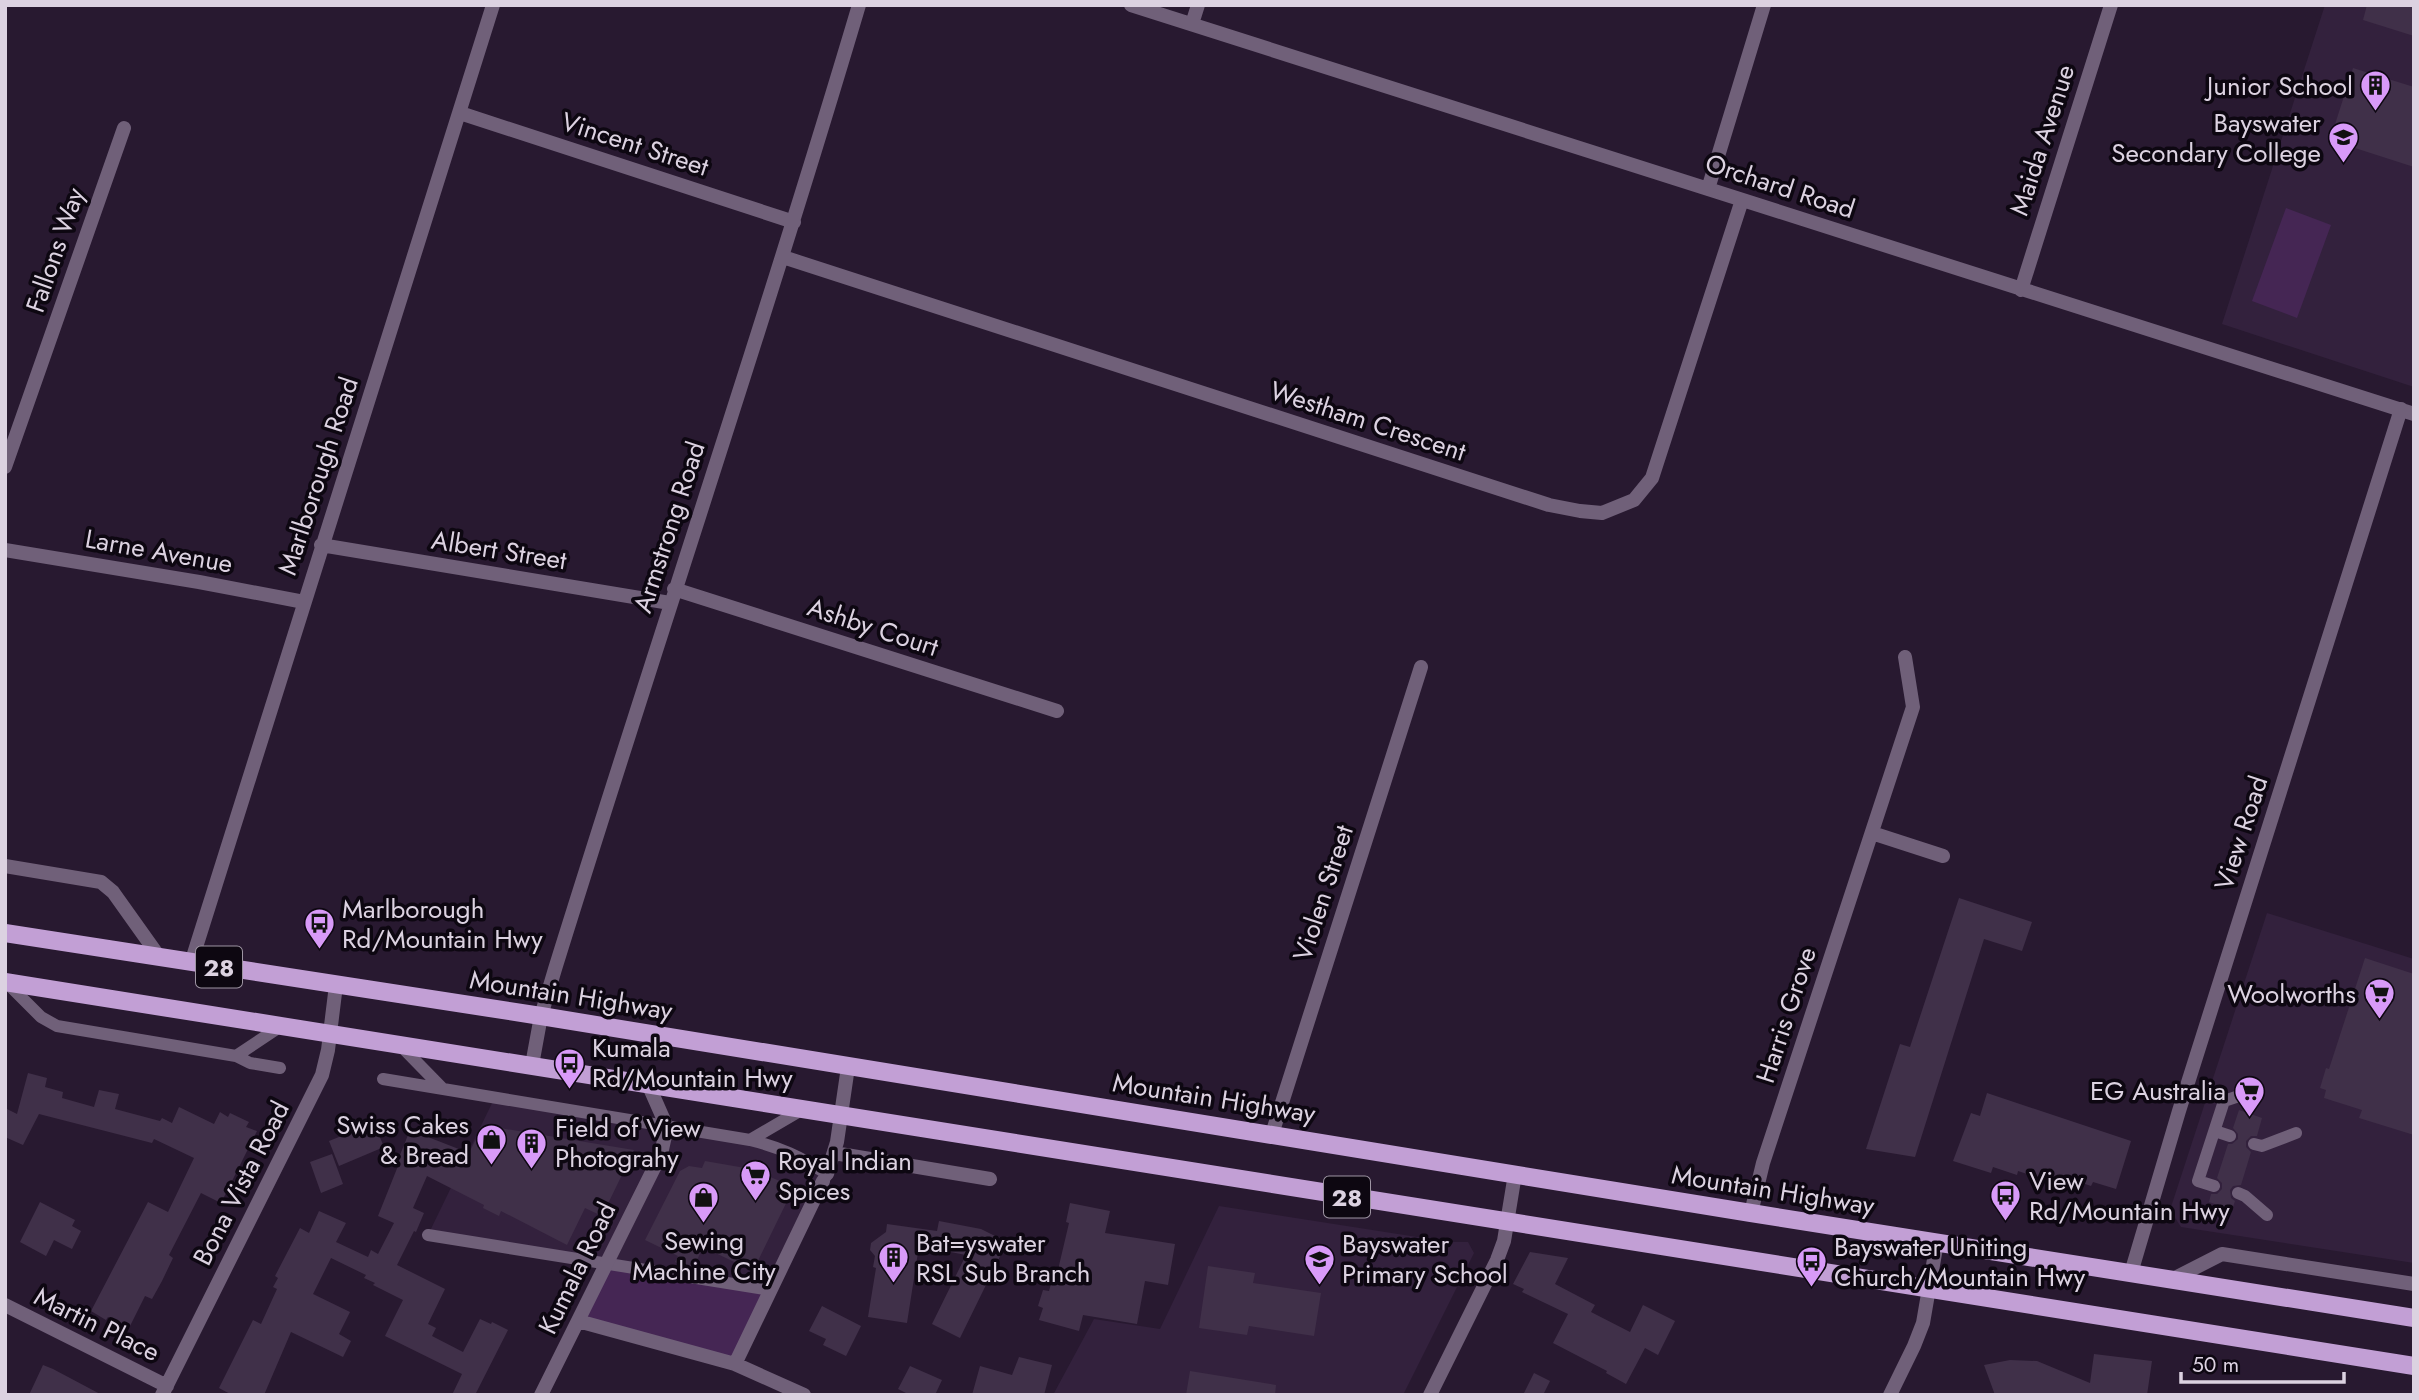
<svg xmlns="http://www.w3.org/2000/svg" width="2419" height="1400" font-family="Jost,sans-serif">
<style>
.built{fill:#33213d}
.green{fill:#452654}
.building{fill:#403049}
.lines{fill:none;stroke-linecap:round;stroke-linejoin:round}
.service{stroke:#706079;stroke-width:12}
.minor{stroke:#706079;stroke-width:14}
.primary{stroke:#c29fd5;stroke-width:18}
.labels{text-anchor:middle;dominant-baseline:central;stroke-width:7;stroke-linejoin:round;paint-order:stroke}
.shield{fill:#0d0711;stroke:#9e95a3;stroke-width:2}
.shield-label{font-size:24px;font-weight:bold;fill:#dcd2e1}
.poi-label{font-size:26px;fill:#dcd2e1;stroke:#0d0711;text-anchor:start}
.street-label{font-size:26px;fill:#dcd2e1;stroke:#0d0711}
</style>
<rect width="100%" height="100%" fill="#281930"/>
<!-- built -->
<path class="built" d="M2325 5H2414V387L2222 324Z
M2267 913 2414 959V1263L2181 1227 2170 1210Z
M495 1097 750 1140 827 1174 771 1290 428 1235Z
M1219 1206 1449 1242H1468L1474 1253 1403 1395H1053L1094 1319 1160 1329Z"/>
<!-- green -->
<path class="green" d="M2286 208 2331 225 2297 318 2252 301Z
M606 1264 771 1290 735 1364 578 1321Z"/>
<!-- building -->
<path class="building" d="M2367 5H2414V36L2363 20Z
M2353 68 2414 87V167L2330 140Z
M1959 898 2032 922 2022 951 1984 939 1915 1157 1866 1149 1900 1044 1910 1047Z
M2365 958 2414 974V1135L2359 1118 2362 1110 2324 1098 2326 1090 2320 1088 2326 1068 2329 1069Z
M28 1073 47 1078 45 1087 63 1092 62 1098 94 1107 99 1090 119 1094 115 1109 160 1121 162 1118 172 1123 179 1107 214 1124 220 1112 228 1117 230 1113 249 1122 246 1127 257 1131 221 1203 201 1193 169 1255 173 1258 162 1281 152 1299 145 1296 129 1328 108 1317 106 1320 91 1311 148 1202 168 1212 194 1158 154 1139 152 1143 39 1114 23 1145 5 1137V1108L17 1114Z
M1987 1093 2131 1141 2116 1189 2093 1182 2091 1186 2068 1178 2066 1184 2043 1176 2042 1179 2018 1171 2017 1175 1993 1167 1991 1173 1953 1161 1971 1113 1980 1116Z
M2239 1110 2262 1118 2257 1136H2251L2246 1141V1147L2251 1152 2241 1185 2233 1186 2230 1190 2231 1198 2235 1201 2232 1210 2209 1202 2211 1194H2217L2222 1189V1183L2217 1178 2228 1144H2232L2238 1139V1134L2233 1128Z
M374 1123 384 1147 339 1166 329 1141Z
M500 1128 634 1150 602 1216 585 1208 567 1245 501 1211 499 1216 483 1208 484 1205 427 1176 413 1208 424 1213 416 1232 414 1231 397 1265 445 1289 428 1324 436 1328 432 1336 463 1352 480 1319 491 1324 492 1322 508 1330 475 1395H452L462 1374 385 1336 403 1300 373 1285 375 1283 364 1278 366 1275 331 1258 313 1294 350 1312 339 1334 351 1341 343 1357 291 1332 264 1395H232L219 1388 253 1320 261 1324 277 1289 273 1287 278 1278 275 1276 300 1228 309 1233 319 1211 346 1223 336 1242 368 1257 371 1250 378 1254 394 1223 378 1216 398 1166 396 1165 410 1130 469 1153 479 1133 497 1135Z
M332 1154 343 1184 321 1193 310 1162Z
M705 1161 751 1169 794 1187 753 1271 703 1247 693 1269 686 1268 675 1262 678 1256 645 1240 680 1171 689 1166 702 1168Z
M40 1202 75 1220 72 1226 81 1231 72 1249 54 1240 46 1256 20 1242Z
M1070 1203 1110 1211 1105 1233 1175 1244 1168 1285 1145 1281 1137 1324 1083 1315 1079 1331 1039 1320 1043 1308 1038 1306 1043 1290 1049 1291 1054 1273 1057 1274 1069 1223 1066 1222Z
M939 1221 981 1229 1007 1242 960 1338 932 1324 966 1255 919 1246 907 1323 868 1317 876 1268 873 1267 875 1256 870 1250 871 1243 886 1232 887 1224 937 1231Z
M1530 1252 1568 1258 1555 1284 1595 1305 1591 1312 1630 1332 1643 1305 1675 1321 1658 1355 1645 1348 1626 1384 1606 1373 1607 1371 1553 1343 1568 1314 1522 1292 1524 1289 1513 1284Z
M1208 1266 1255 1273 1253 1283 1321 1293 1314 1336 1249 1326 1247 1335 1199 1328Z
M822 1306 861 1326 846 1356 823 1345 826 1339 809 1331Z
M2094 1354 2152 1361 2147 1395H1995L1984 1365 2010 1360 2037 1361 2090 1383Z
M1019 1357 1052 1365 1044 1395H972L980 1366 1012 1375Z
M43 1365 53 1369 102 1395H29Z
M910 1366 942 1380 935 1395H910L898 1389Z
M1190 1371 1276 1385 1275 1395H1186Z
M1534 1373 1550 1381 1543 1395H1523Z"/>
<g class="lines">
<!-- service -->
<path class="service" d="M6 982 41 1017 57 1026 236 1056 250 1063 280 1068
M399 1044 443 1089
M236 1056 281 1026
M383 1079 750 1140C779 1147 801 1157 827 1174L823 1181
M2215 1131 2230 1136
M750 1140 803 1109
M2254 1144 2262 1146 2296 1133
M2214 1186 2198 1181 2224 1101 2242 1095
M2238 1193 2245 1196 2267 1215
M428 1235 771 1290"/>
<!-- minor -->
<path class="minor" d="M1131 5 2414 414
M1192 24 1198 5
M460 113 794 222
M1708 189 1764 5
M783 257 1549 505 1580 511 1602 513 1634 500 1652 478 1742 200
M2021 290 2111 5
M5 467 124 128
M321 545 670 603
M5 550 199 582 304 602
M674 589 1057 711
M1872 833 1943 856
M5 866 101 882 113 892 160 958
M191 963 493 5
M532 1065 541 1016 555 969C655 647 763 328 859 5
M1272 1134 1421 667
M834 1153 990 1179
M827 1174 837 1142 848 1067
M1751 1213 1763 1163 1913 707 1905 657
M2131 1273 2179 1111 2401 409
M2173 1279 2222 1254 2414 1284
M5 1305 167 1386
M578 1321 735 1364 804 1395
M735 1364 823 1181
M162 1395 322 1075 328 1050 336 985
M541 1395 661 1154 667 1127 648 1084
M1430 1395 1497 1260 1504 1241 1515 1174
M1890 1395 1914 1346 1923 1323 1937 1242"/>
<!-- primary -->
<path class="primary" d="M5 933 541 1016 1751 1213 2414 1318
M5 982 2414 1366"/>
</g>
<!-- icons -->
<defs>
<symbol id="building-pin" viewBox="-11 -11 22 30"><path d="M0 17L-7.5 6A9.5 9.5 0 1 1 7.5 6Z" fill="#d89af8" stroke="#0d0711"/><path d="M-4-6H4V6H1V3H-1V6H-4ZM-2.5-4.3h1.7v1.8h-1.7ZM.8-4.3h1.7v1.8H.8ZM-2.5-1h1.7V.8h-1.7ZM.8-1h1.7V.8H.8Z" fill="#111"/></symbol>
<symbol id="school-pin" viewBox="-11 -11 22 30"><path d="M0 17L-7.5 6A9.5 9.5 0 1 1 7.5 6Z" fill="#d89af8" stroke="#0d0711"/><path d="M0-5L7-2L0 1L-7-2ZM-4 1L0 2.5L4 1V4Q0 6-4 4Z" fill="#111"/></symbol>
<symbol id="bus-pin" viewBox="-11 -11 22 30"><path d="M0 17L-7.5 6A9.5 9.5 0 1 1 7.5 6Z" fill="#d89af8" stroke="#0d0711"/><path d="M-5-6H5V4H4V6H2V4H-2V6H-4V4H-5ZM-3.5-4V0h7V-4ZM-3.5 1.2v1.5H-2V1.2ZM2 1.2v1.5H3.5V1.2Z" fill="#111"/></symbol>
<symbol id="supermarket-pin" viewBox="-11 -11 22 30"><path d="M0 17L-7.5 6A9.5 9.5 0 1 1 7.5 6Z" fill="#d89af8" stroke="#0d0711"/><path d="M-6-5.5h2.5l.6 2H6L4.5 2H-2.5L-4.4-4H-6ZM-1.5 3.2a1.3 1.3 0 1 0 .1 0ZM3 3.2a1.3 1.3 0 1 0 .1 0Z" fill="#111"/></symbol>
<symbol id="shop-pin" viewBox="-11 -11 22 30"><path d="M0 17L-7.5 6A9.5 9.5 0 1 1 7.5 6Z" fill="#d89af8" stroke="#0d0711"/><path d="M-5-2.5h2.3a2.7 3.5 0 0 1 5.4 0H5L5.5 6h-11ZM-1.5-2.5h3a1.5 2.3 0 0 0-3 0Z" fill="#111"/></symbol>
</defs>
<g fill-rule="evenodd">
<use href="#building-pin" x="2358" y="68" width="35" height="47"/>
<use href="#school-pin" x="2326" y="120" width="35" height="47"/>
<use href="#bus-pin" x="302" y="906" width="35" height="47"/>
<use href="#supermarket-pin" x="2362" y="976" width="35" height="47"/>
<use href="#bus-pin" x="552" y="1046" width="35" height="47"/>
<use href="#supermarket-pin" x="2232" y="1074" width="35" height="47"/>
<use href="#shop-pin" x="474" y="1122" width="35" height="47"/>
<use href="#building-pin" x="514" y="1126" width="35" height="47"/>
<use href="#supermarket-pin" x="738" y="1158" width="35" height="47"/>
<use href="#bus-pin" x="1988" y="1178" width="35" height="47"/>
<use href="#shop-pin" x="686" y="1180" width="35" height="47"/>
<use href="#building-pin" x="876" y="1240" width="35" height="47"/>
<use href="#school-pin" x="1302" y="1242" width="35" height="47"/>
<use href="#bus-pin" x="1794" y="1244" width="35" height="47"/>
</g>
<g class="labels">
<!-- shield labels -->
<g class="shield">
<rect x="196" y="946.5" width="46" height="41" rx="5"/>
<rect x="1324" y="1176.5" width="46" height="41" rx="5"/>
</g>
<g class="shield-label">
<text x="219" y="967">28</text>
<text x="1347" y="1197">28</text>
</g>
<!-- poi labels -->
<g class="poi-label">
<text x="2353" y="86" text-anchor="end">Junior School</text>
<text x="2321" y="123" text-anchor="end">Bayswater<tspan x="2321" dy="30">Secondary College</tspan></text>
<text x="342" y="909">Marlborough<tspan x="342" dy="30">Rd/Mountain Hwy</tspan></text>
<text x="2356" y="994" text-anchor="end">Woolworths</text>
<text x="592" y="1048">Kumala<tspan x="592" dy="30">Rd/Mountain Hwy</tspan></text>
<text x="2226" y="1091" text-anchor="end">EG Australia</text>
<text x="469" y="1125" text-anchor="end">Swiss Cakes<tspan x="469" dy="30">&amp; Bread</tspan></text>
<text x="555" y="1128">Field of View<tspan x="555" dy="30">Photograhy</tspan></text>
<text x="778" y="1161">Royal Indian<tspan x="778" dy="30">Spices</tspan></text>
<text x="2029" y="1181">View<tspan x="2029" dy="30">Rd/Mountain Hwy</tspan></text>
<text x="704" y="1241" text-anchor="middle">Sewing<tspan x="704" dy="30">Machine City</tspan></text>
<text x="916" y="1243">Bat=yswater<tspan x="916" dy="30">RSL Sub Branch</tspan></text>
<text x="1342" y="1244">Bayswater<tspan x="1342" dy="30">Primary School</tspan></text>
<text x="1834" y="1247">Bayswater Uniting<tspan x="1834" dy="30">Church/Mountain Hwy</tspan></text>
</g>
<!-- street labels -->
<g class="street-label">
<text transform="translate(2042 140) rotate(-72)">Maida Avenue</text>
<text transform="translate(635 144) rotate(18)">Vincent Street</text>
<text transform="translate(1780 186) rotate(18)">Orchard Road</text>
<text transform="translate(55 250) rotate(-71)">Fallons Way</text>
<text transform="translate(1368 421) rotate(18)">Westham Crescent</text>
<text transform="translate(318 476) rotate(-72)">Marlborough Road</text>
<text transform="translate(669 527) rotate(-72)">Armstrong Road</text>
<text transform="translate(499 550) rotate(9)">Albert Street</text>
<text transform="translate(159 551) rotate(10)">Larne Avenue</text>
<text transform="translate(873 627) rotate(18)">Ashby Court</text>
<text transform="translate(2241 833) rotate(-72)">View Road</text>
<text transform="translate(1323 893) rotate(-72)">Violen Street</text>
<text transform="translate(571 995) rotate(9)">Mountain Highway</text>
<text transform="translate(1786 1015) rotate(-72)">Harris Grove</text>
<text transform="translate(1214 1098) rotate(9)">Mountain Highway</text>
<text transform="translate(241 1183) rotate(-63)">Bona Vista Road</text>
<text transform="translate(1773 1190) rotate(9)">Mountain Highway</text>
<text transform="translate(577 1268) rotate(-64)">Kumala Road</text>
<text transform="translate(97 1324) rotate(26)">Martin Place</text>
</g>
</g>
<!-- border -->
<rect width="2419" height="1400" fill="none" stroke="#dcd2e1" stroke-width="14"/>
<!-- scale -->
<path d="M2181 1372v10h163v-10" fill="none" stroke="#dcd2e1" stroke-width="3.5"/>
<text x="2192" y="1372" font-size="21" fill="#dcd2e1" stroke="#0d0711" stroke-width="5" paint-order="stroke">50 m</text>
</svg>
